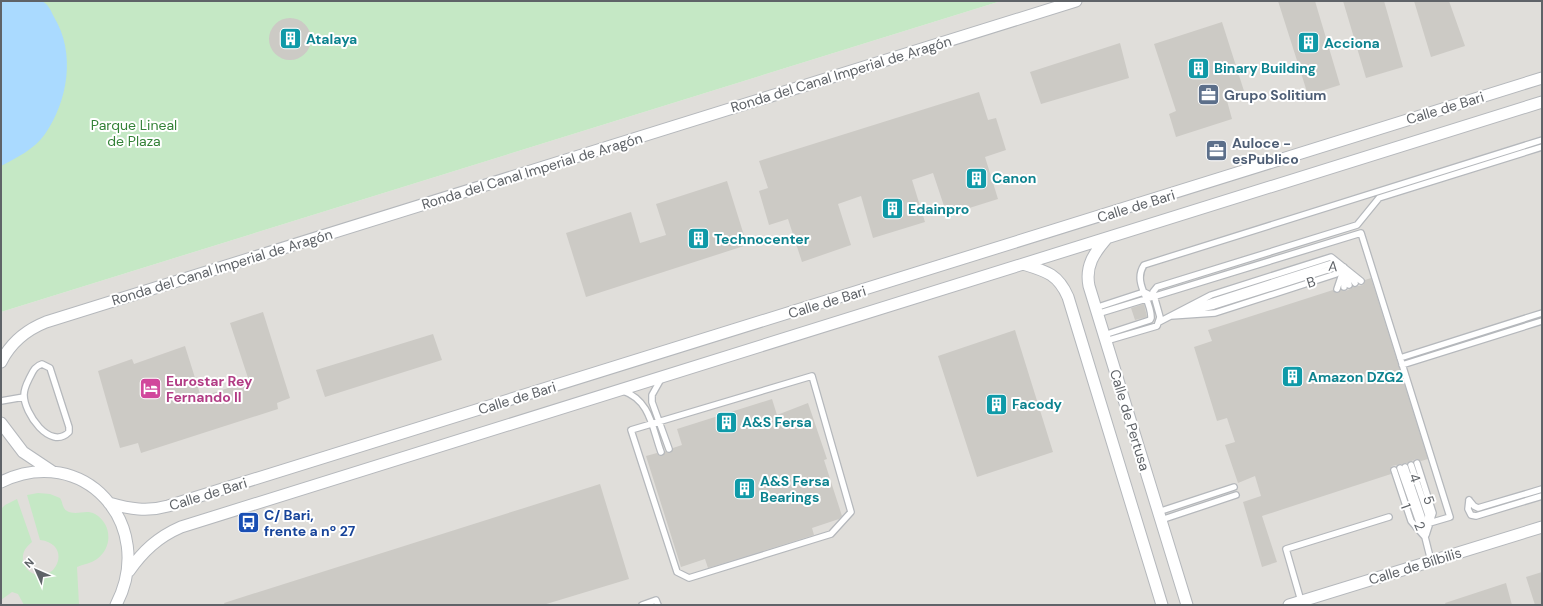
<svg xmlns="http://www.w3.org/2000/svg" width="1543" height="606" font-family="'DM Sans',sans-serif">
<style>
.industrial{fill:#e0deda}
.green{fill:#c5e8c5}
.water{fill:#aadaff}
.building{fill:#cccac5}
.lines{fill:none;stroke-linecap:round;stroke-linejoin:round}
.lane-casing{stroke:#b5b8bc;stroke-width:8}
.street-casing{stroke:#b5b8bc;stroke-width:13}
.lane{stroke:#fff;stroke-width:5.5}
.street{stroke:#fff;stroke-width:11}
.labels{text-anchor:middle;dominant-baseline:central;stroke-width:4;stroke-linejoin:round;paint-order:stroke}
.culture-label{font-size:14px;font-weight:bold;fill:#0d838f;stroke:#fff;text-anchor:start}
.street-label{font-size:14px;fill:#5f6368;stroke:#fff}
.service-label{font-size:14px;font-weight:bold;fill:#4e5e75;stroke:#fff;text-anchor:start}
.park-label{font-size:14px;fill:#348238;stroke:#fff}
.hotel-label{font-size:14px;font-weight:bold;fill:#b23c85;stroke:#fff;text-anchor:start}
.transit-label{font-size:14px;font-weight:bold;fill:#164399;stroke:#fff;text-anchor:start}
</style>
<rect width="100%" height="100%" fill="#f1efe8"/>
<!-- industrial -->
<path class="industrial" d="M1001 1H1542V605H1V312Z"/>
<!-- green -->
<path class="green" d="M1 1H1001L1 312Z
M38 493 50 494 60 498C63 502 62 508 67 511 76 516 86 509 95 514 112 524 113 547 97 559 92 563 84 564 77 567L79 605H24L18 594 12 592 1 600V509L5 505 17 499 32 542C26 547 22 552 23 561 24 566 28 571 32 573 55 586 74 544 40 540L27 495Z"/>
<!-- water -->
<path class="water" d="M1 1C11 1 32 0 41 1 48 3 51 11 54 17 76 53 68 101 45 134 35 149 16 158 1 166Z"/>
<!-- building -->
<path class="building" d="M1278 1H1315L1340 85 1308 95Z
M1343 1H1384L1403 67 1366 78Z
M1414 1H1449L1465 46 1431 57Z
M269 39a21 21 0 1 1 42 0a21 21 0 1 1-42 0Z
M1222 22 1244 91 1226 97 1232 119 1176 137 1169 114 1176 111 1154 44Z
M1120 43 1129 78 1041 104 1030 72Z
M979 92 988 120 996 118 1006 150 985 157 998 199 947 215 933 173 912 180 925 222 873 238 861 196 838 204 851 245 802 262 788 219 769 225 759 191 768 188 759 161Z
M727 181 747 245 586 297 566 233 631 212 640 243 666 235 656 204Z
M1371 278 1428 459 1421 461 1416 459 1407 463 1392 466 1390 469 1391 474 1262 516 1277 562 1262 567 1243 502 1261 496 1255 476 1238 483 1225 445 1235 442 1227 418 1217 421 1194 347 1212 341 1208 330 1333 290 1337 293 1341 290 1346 291 1353 287 1363 285 1365 280Z
M1144 304 1147 317 1135 320 1131 308Z
M263 312 290 398 277 403 278 409 141 453 138 443 120 448 98 371 132 359 134 364 185 346 201 397 249 381 230 323Z
M1015 330 1053 452 977 477 938 356Z
M433 334 442 360 325 397 316 370Z
M772 399 777 415 808 403 827 459 824 460 842 516 839 519 812 528 814 535 708 568 705 559 681 567 646 456 657 453 662 456 665 451 670 453 673 448 682 445 677 429Z
M600 484 629 579 543 605H225L224 603Z
M1542 572V605H1535L1526 577Z
M1506 583 1512 605H1446L1445 603Z"/>
<g class="lines">
<defs>
<path id="lane" d="M1348 273 1355 283
M1346 275 1349 285
M1344 287V276
M1337 289 1344 268
M1195 307 1332 263 1339 265
M1095 308 1144 292 1154 297
M1186 312 1214 306 1334 268 1343 267
M1097 314 1361 233 1450 517 1416 527
M1171 316 1215 313 1336 274 1344 267
M1159 322 1211 295 1331 257 1361 281
M1104 335 1150 320 1151 318C1152 300 1132 283 1144 265L1542 140
M1106 341 1157 326 1160 317 1153 292 1157 287 1357 225 1379 198 1542 147
M1400 358 1542 313
M42 364 50 368 69 427V432C50 451 24 413 24 395 24 388 27 383 30 377 33 371 35 366 42 364Z
M1402 365 1542 321
M812 376 851 512 831 534 689 578 677 572 631 430Z
M661 379 652 395V402L669 449
M623 391C650 400 652 427 661 452
M1 401 24 397
M1417 463 1433 513 1426 535
M1411 465 1428 515 1427 523
M1405 467 1422 517 1425 537 1431 561
M1400 468 1421 528
M1394 470 1411 521 1425 537
M1469 500 1468 509 1471 515 1476 516 1542 496
M1469 500 1474 506 1478 508 1542 489
M1158 512 1234 487
M1161 520 1236 495
M1301 601 1286 549 1389 517
M642 605 656 600 658 605"/>
<path id="street" d="M1107 238C1094 253 1085 266 1089 286L1187 605
M1023 264C1046 271 1058 274 1068 297L1162 605
M1 362C11 342 26 330 46 322L1076 1
M1 423 23 452 53 472
M1 482C83 442 158 524 116 605
M109 503C130 509 147 512 168 506L1542 78
M129 571C143 551 158 537 181 527L1542 102
M1289 605 1542 527"/>
</defs>
<!-- lane casing -->
<use href="#lane" class="lane-casing"/>
<!-- street casing -->
<use href="#street" class="street-casing"/>
<!-- lane -->
<use href="#lane" class="lane"/>
<!-- street -->
<use href="#street" class="street"/>
</g>
<!-- icons -->
<defs>
<symbol id="building-square" viewBox="-11 -11 22 22"><rect x="-9" y="-9" width="18" height="18" rx="4" fill="#0f9aa8" stroke="#fff"/><path d="M-4-6H4V6H1V3H-1V6H-4ZM-2.5-4.3h1.7v1.8h-1.7ZM.8-4.3h1.7v1.8H.8ZM-2.5-1h1.7V.8h-1.7ZM.8-1h1.7V.8H.8Z" fill="#fff"/></symbol>
<symbol id="office-square" viewBox="-11 -11 22 22"><rect x="-9" y="-9" width="18" height="18" rx="4" fill="#5c6f8a" stroke="#fff"/><path d="M-6-3h4V-5.5h4V-3h4V5H-6ZM-1-4.5V-3h2v-1.5ZM-6 0V1H6V0Z" fill="#fff"/></symbol>
<symbol id="hotel-square" viewBox="-11 -11 22 22"><rect x="-9" y="-9" width="18" height="18" rx="4" fill="#d1479c" stroke="#fff"/><path d="M-6-4.5h1.5V1H6V5H4.5V3h-9V5H-6ZM-4 0a1.8 1.8 0 1 1 3.6 0ZM.5 0V-2.5h3Q6-2.5 6 0Z" fill="#fff"/></symbol>
<symbol id="bus-square" viewBox="-11 -11 22 22"><rect x="-9" y="-9" width="18" height="18" rx="4" fill="#1a4fb4" stroke="#fff"/><path d="M-5-6H5V4H4V6H2V4H-2V6H-4V4H-5ZM-3.5-4V0h7V-4ZM-3.5 1.2v1.5H-2V1.2ZM2 1.2v1.5H3.5V1.2Z" fill="#fff"/></symbol>
</defs>
<g fill-rule="evenodd">
<use href="#building-square" x="278" y="26" width="25" height="25"/>
<use href="#building-square" x="1296" y="30" width="25" height="25"/>
<use href="#building-square" x="1186" y="56" width="25" height="25"/>
<use href="#office-square" x="1196" y="82" width="25" height="25"/>
<use href="#office-square" x="1204" y="138" width="25" height="25"/>
<use href="#building-square" x="964" y="166" width="25" height="25"/>
<use href="#building-square" x="880" y="196" width="25" height="25"/>
<use href="#building-square" x="686" y="226" width="25" height="25"/>
<use href="#building-square" x="1280" y="364" width="25" height="25"/>
<use href="#hotel-square" x="138" y="376" width="25" height="25"/>
<use href="#building-square" x="984" y="392" width="25" height="25"/>
<use href="#building-square" x="714" y="410" width="25" height="25"/>
<use href="#building-square" x="732" y="476" width="25" height="25"/>
<use href="#bus-square" x="236" y="510" width="25" height="25"/>
</g>
<g class="labels">
<!-- culture labels -->
<g class="culture-label">
<text x="306" y="39">Atalaya</text>
<text x="1324" y="43">Acciona</text>
<text x="1214" y="68">Binary Building</text>
<text x="992" y="178">Canon</text>
<text x="908" y="209">Edainpro</text>
<text x="714" y="239">Technocenter</text>
<text x="1308" y="377">Amazon DZG2</text>
<text x="1012" y="404">Facody</text>
<text x="742" y="422">A&amp;S Fersa</text>
<text x="760" y="481">A&amp;S Fersa<tspan x="760" dy="16">Bearings</tspan></text>
</g>
<!-- street labels -->
<g class="street-label">
<text transform="translate(841 74) rotate(-17)">Ronda del Canal Imperial de Aragón</text>
<text transform="translate(1445 108) rotate(-17)">Calle de Bari</text>
<text transform="translate(532 171) rotate(-17)">Ronda del Canal Imperial de Aragón</text>
<text transform="translate(1136 206) rotate(-17)">Calle de Bari</text>
<text transform="translate(1333 266) rotate(3)">A</text>
<text transform="translate(222 267) rotate(-17)">Ronda del Canal Imperial de Aragón</text>
<text transform="translate(1311 282) rotate(-18)">B</text>
<text transform="translate(827 302) rotate(-17)">Calle de Bari</text>
<text transform="translate(517 398) rotate(-17)">Calle de Bari</text>
<text transform="translate(1130 420) rotate(73)">Calle de Pertusa</text>
<text transform="translate(1415 478) rotate(71)">4</text>
<text transform="translate(208 494) rotate(-17)">Calle de Bari</text>
<text transform="translate(1429 500) rotate(72)">5</text>
<text transform="translate(1406 506) rotate(71)">1</text>
<text transform="translate(1420 526) rotate(66)">2</text>
<text transform="translate(1415 566) rotate(-17)">Calle de Bílbilis</text>
</g>
<!-- service labels -->
<g class="service-label">
<text x="1224" y="95">Grupo Solitium</text>
<text x="1232" y="143">Auloce -<tspan x="1232" dy="16">esPublico</tspan></text>
</g>
<!-- park labels -->
<g class="park-label">
<text x="134" y="125">Parque Lineal<tspan x="134" dy="16">de Plaza</tspan></text>
</g>
<!-- hotel labels -->
<g class="hotel-label">
<text x="166" y="381">Eurostar Rey<tspan x="166" dy="16">Fernando II</tspan></text>
</g>
<!-- transit labels -->
<g class="transit-label">
<text x="264" y="515">C/ Bari,<tspan x="264" dy="16">frente a nº 27</tspan></text>
</g>
</g>
<!-- border -->
<rect width="1543" height="606" fill="none" stroke="#5f6368" stroke-width="4"/>
<!-- north arrow -->
<g transform="translate(36 570) rotate(315)" stroke="#ffffff" stroke-width="3" paint-order="stroke">
<path d="M0-3L7 15L0 10L-7 15Z" fill="#5f6368"/>
<text y="-6" font-size="11" font-weight="bold" text-anchor="middle" fill="#5f6368">N</text>
</g>
</svg>
